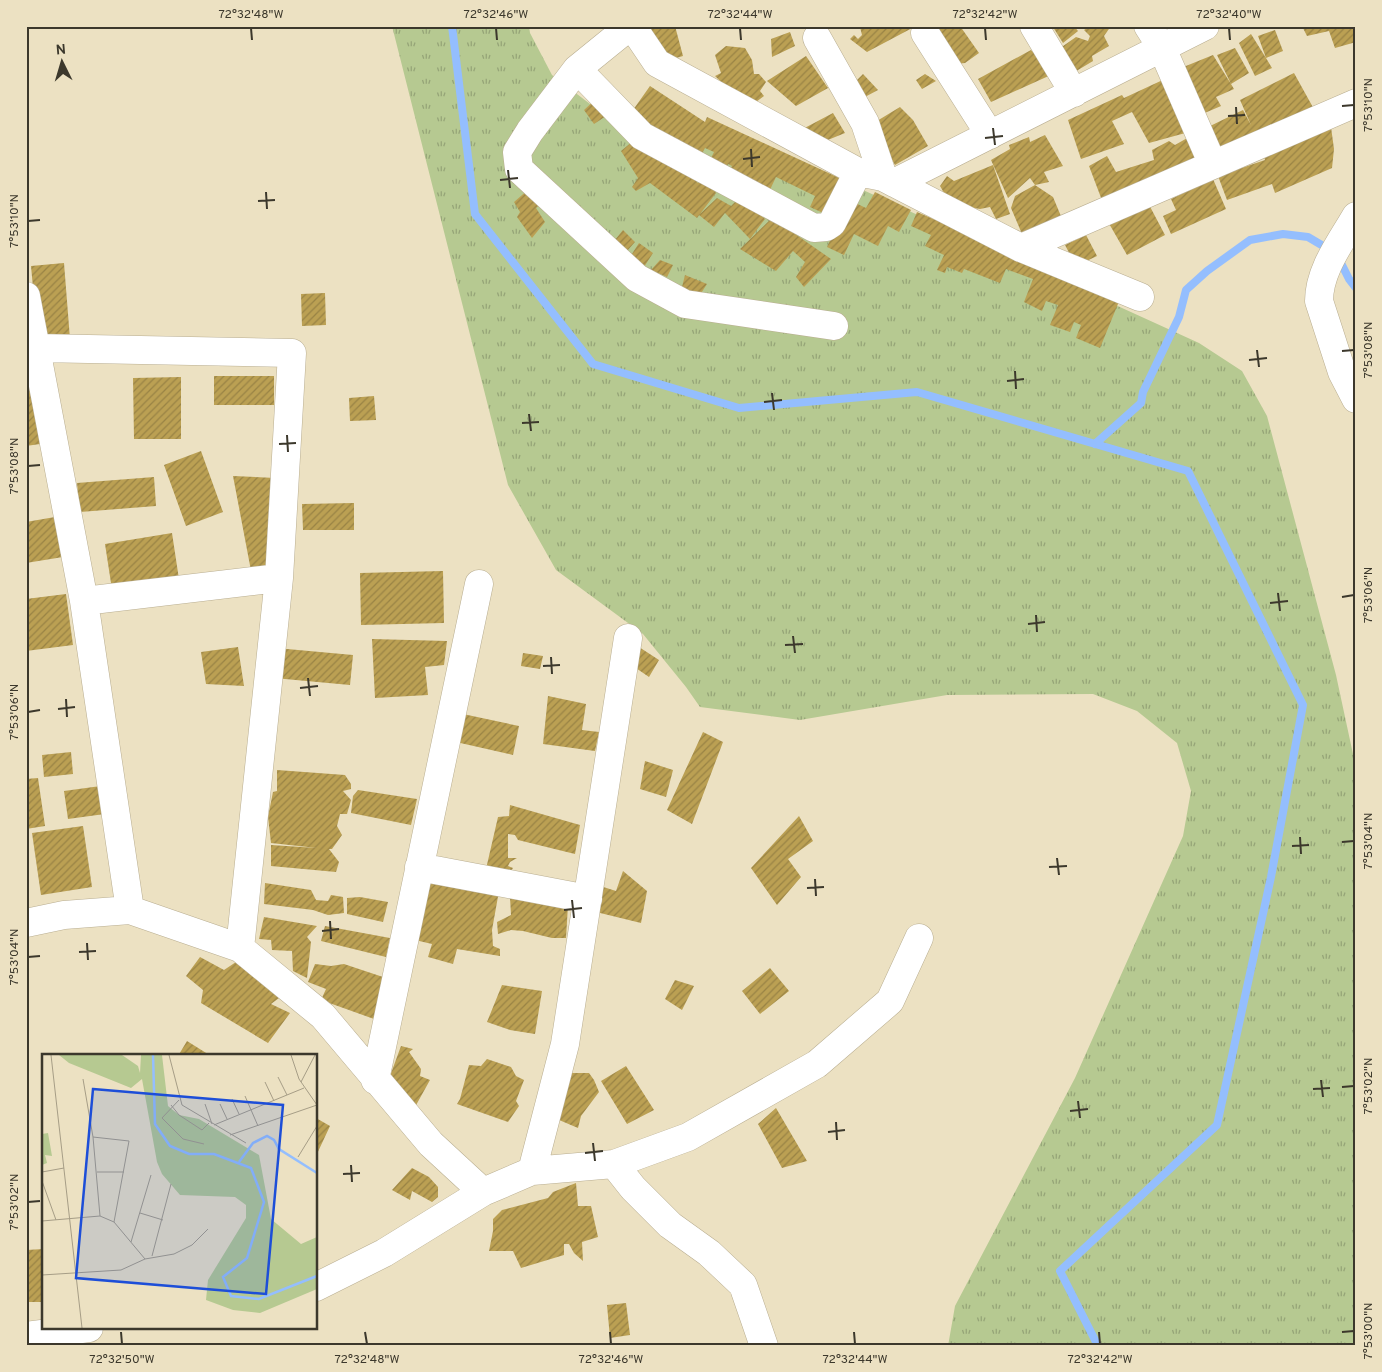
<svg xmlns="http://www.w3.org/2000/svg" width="1382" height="1372" font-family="Overpass,sans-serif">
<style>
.grass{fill:url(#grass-tufts)}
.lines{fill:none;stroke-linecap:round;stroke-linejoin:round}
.stream{stroke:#94befe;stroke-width:8}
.building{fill:url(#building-hatch)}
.minor-casing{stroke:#b9ae91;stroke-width:29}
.minor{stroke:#fff;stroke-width:28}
.ticks{fill:none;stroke:#3c382c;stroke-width:2}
.inset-river{fill:none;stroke:#94befe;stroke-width:2.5}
.inset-road{fill:none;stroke:#a69d86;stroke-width:1}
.view{fill:#1d4ed8;fill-opacity:0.15;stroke:#1d4ed8;stroke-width:2.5}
.inset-edge{fill:none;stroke:#3c382c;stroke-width:2.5}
.neatline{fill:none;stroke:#3c382c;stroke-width:2}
.ticks-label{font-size:12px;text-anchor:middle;fill:#3c382c}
</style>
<defs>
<pattern id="grass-tufts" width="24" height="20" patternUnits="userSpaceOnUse" patternTransform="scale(1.25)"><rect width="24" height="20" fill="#b6c991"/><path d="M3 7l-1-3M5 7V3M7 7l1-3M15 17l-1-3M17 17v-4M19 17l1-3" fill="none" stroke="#95a477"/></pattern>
<pattern id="building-hatch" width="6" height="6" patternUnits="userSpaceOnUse" patternTransform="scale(1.25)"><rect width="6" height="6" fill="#bba053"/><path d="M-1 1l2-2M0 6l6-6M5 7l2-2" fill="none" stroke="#998345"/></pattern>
</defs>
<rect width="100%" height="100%" fill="#ece1c2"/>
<!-- grass -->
<path class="grass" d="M392 26H529L530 33 552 75 636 139 784 154 1199 343 1242 371 1267 416 1336 675 1356 768V1346H948L955 1306 1075 1078 1183 836 1191 791 1177 743 1137 711 1093 694 947 695 800 720 700 707 686 687 643 634 556 570 508 485Z"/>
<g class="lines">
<!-- stream -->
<path class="stream" d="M452 26 475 214 593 364 739 408 917 392 1188 471 1303 705 1271 877 1217 1125 1060 1271 1098 1346
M1338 257 1349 279 1356 288
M1095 444 1141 403 1143 392 1179 317 1186 290 1207 271 1250 240 1283 234 1308 237 1330 250"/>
</g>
<!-- building -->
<path class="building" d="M649 26H675L683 56 659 63Z
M862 26H916L867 52 850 39 854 35 858 39 862 35 860 27Z
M931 26H960L979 53 965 63 955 64Z
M1054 26H1074L1078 31 1063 43 1053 27Z
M1090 26H1111L1104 36 1109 46 1092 56 1093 61 1068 76 1056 51 1076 37 1088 41 1090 36 1084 30Z
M1302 26H1356V42L1335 48 1329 31 1307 36Z
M1275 30 1283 51 1266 58 1272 68 1255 76 1239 43 1251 34 1266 58 1258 36Z
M790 32 795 46 772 57 771 39Z
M726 46 745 48 752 60 754 74H759L766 82 760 91 764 96 748 108 715 76 721 73 715 55Z
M1235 48 1249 73 1231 84 1234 89 1216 97 1221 106 1200 115 1181 68 1213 55 1231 84 1217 55Z
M1031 50 1053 74 991 102 978 79Z
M806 56 828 88 796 106 767 81Z
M1294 73 1315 111 1213 155 1206 128 1243 110 1251 125 1240 100Z
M863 74 878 90 863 98 856 81Z
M925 74 936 81 922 89 916 80Z
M1167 78 1189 132 1149 143 1132 112 1112 121 1124 144 1081 159 1068 120 1122 95 1124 98Z
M650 86 705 122 707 117 848 182 832 217 810 207 815 196 776 177 767 196 726 177 732 166 728 164 725 170 709 162 714 152 705 148 699 159 651 131 633 110Z
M599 96 615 110 594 124 584 110Z
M900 107 913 120 928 146 895 165 872 124Z
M833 113 845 133 813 146 799 131Z
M1331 127 1334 149 1332 168 1275 193 1272 184 1227 200 1218 176 1265 160 1263 153Z
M1045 135 1063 166 1044 172 1049 182 1035 185 1053 197 1063 221 1022 234 1011 208 1015 196 1035 185 1030 178 1008 198 991 160 1010 149 1009 145 1029 137 1030 142Z
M1189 137 1204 165 1103 203 1089 166 1107 156 1116 172 1154 160 1152 150 1169 141 1175 145Z
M633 141 670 157 698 183 705 179 716 193 697 218 650 183 636 191 632 187 638 178 621 151Z
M993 165 1010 214 996 219 990 207 980 209 968 207 954 210 940 186 947 176 954 181Z
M1213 179 1226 209 1171 234 1163 216 1176 210 1171 199Z
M529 189 542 203 536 208 545 222 532 238 517 217 520 212 514 202Z
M875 192 911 210 899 232 888 226 878 246 854 234 844 255 827 247 849 200 866 208Z
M740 197 765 219 750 239 725 213 714 227 699 215 717 198 731 206Z
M1146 199 1165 235 1127 255 1107 220Z
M917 212 1120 299 1100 348 1076 338 1081 325 1074 322 1070 332 1050 325 1058 305 1046 301 1042 311 1024 302 1033 279 1006 269 1000 283 964 269 962 273 947 267 945 273 937 270 944 255 925 246 931 235 911 226Z
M772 218 831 259 804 287 796 277 805 262 793 251 776 271 740 249Z
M623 230 635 242 627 251 615 240Z
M1086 235 1097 256 1076 266 1065 245Z
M639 243 653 253 644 267 630 257Z
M660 260 673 265 667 277 651 270Z
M64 263 70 339 38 342 31 266Z
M685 275 707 284 698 298 681 291Z
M325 293 326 325 302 326 301 294Z
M26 366 40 444 26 446Z
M214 376H274V405H214Z
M181 377V439H134L133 378Z
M374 396 376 420 350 421 349 398Z
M201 451 223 512 186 526 164 465Z
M233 476 276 478 271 571 252 576Z
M154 477 156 506 80 512 77 483Z
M354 503V530H303L302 504Z
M55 517 63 557 26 563V522Z
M172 533 180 586 113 596 105 544Z
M443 571 444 623 361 625 360 573Z
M66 594 73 645 26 651V599Z
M372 639 447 641 444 665 425 667 428 695 375 698Z
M238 647 244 686 206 684 201 652Z
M639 647 659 660 649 677 630 664Z
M276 648 353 655 350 685 274 678Z
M523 653 543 656 540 669 521 666Z
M548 696 586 704 582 730 599 732 595 751 543 744Z
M463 714 519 726 513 755 456 742Z
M703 732 723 742 692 824 667 810Z
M71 752 73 774 44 777 42 755Z
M645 761 673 770 666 797 640 789Z
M277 770 345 775 351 784V789L343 791 351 800 347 814H340L337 826 342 835 332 849H329L339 862 336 872 271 866V845L317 848 271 843 268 817 273 792 277 791Z
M38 778 45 826 26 829V779Z
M108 785 112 813 68 819 64 791Z
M358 790 417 799 411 825 351 813 353 796Z
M510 805 580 825 575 854 518 840 515 835 508 834V858H517L510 862 508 866 513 868 508 876 486 869 498 817 509 816Z
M799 816 813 841 788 859 801 877 777 905 751 868Z
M83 826 92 887 41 895 32 833Z
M623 871 647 891 641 923 592 911 597 885 616 891Z
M428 877 499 891 492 930 493 946 500 949V956L457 949 453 964 428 957 432 944 415 940Z
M265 883 311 890 316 900 328 901 331 895 343 897 344 913 328 915 313 910 264 904Z
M519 893 524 901 537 893 568 905 566 938H552L523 931 511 930 498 934 497 922 511 915 510 897Z
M360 897 388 902 383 922 347 914V898Z
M264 917 317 926 307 937 311 942 307 978 293 971 292 951 272 950 271 940 259 939Z
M325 926 390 938 386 957 321 941Z
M200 957 224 970 236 962 245 967 279 998 271 1004 290 1013 268 1043 201 1003 203 990 186 976Z
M315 964 331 966 344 964 386 978 374 1019 321 1000 326 989 308 982Z
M770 968 789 991 760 1014 742 991Z
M675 980 694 986 682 1010 665 999Z
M502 985 542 991 535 1034 510 1030 487 1022Z
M187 1041 211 1056H178Z
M401 1046 413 1049 409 1052 421 1069 420 1076 430 1080 415 1107 386 1087Z
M487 1059 511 1067 516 1076 524 1080 516 1101 519 1106 508 1122 457 1104 460 1099 469 1065 481 1066Z
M626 1066 654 1110 627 1124 601 1081Z
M567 1073H589L594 1080 599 1092 581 1116 578 1128 552 1117Z
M776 1108 807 1161 782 1168 758 1124Z
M316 1118 330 1126 316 1156Z
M412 1168 429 1177 438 1187V1197L432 1202 412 1191 410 1200 392 1190Z
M576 1183 578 1206H591L598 1237 582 1242 583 1261 574 1253 569 1244H564V1255L521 1268 513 1251H489L493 1231V1219L502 1210 548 1198 553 1192Z
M44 1249V1302H26V1250Z
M626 1303 630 1335 610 1338 607 1305Z"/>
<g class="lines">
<defs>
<path id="minor" d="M630 26 577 69 530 131 517 152 519 169 637 278 685 304 834 326
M632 26 657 63 858 172 883 177 1021 248 1140 297
M1034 26 1074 93
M1148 26 1162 48 1213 165
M925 33 990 135
M817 38 865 123 883 177
M577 69 642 136 814 228 826 227 832 223 858 172
M894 183 1205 26
M1356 216C1341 242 1319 270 1319 301L1342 372 1356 399
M1021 248 1356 103
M26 296 84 601 130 910
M37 348 292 353 279 578 240 948
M84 601 279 578
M419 867 588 899
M26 923 64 915 130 910 240 948 323 1016 431 1144 483 1192
M375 1080 479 584
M614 1164 633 1188 670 1225 709 1253 743 1285 764 1346
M532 1171 565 1044 628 638
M316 1287 384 1253 483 1192 532 1171 614 1164 688 1137 817 1064 890 1001 919 938
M26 1336 89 1328"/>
</defs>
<!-- minor casing -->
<use href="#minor" class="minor-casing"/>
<!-- minor -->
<use href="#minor" class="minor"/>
</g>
<!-- ticks -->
<path class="ticks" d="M251 28 252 40M496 28 497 40M740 28 741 40M985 28 986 40M1229 28 1230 40M1342 106 1354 105M1236 107 1237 124M1228 116 1245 115M993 128 995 145M985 138 1003 136M751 149 752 167M743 159 760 157M508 170 510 188M500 180 518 178M266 192 267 209M258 201 275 200M28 221 40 220M1257 350 1259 367M1342 351 1354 350M1249 360 1267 358M1015 371 1016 389M1007 381 1024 379M772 393 774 410M764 402 782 400M529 414 531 431M522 423 539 422M287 435 288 452M279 444 296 443M28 466 40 465M1278 593 1280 611M1342 597 1354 595M1270 603 1288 601M1036 615 1037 632M1028 624 1045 622M793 636 795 653M785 645 803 644M551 657 552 674M543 666 560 665M308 678 310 696M300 688 318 686M66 699 67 717M58 709 75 707M28 712 40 710M1300 837 1301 854M1342 842 1354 841M1292 846 1309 845M1057 858 1059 875M1049 867 1067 866M815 879 816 896M807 888 824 887M572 900 574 918M564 910 582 908M330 921 331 939M322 931 339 929M87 943 88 960M79 952 96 951M28 957 40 956M1321 1080 1323 1097M1342 1087 1354 1086M1313 1089 1330 1088M1078 1101 1080 1118M1070 1111 1088 1109M836 1122 837 1140M828 1132 845 1130M593 1143 595 1161M585 1153 603 1151M351 1165 352 1182M343 1174 360 1173M28 1202 40 1201M121 1332 122 1344M365 1332 367 1344M610 1332 611 1344M854 1332 855 1344M1099 1332 1100 1344M1342 1332 1354 1331"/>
<!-- overview -->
<g transform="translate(42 1054)">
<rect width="275" height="275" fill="#ece1c2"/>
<path d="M17 1H80L96 12 98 19 99 1H120L126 52 137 61 157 65 217 101 229 165 259 190 275 183V235L218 259 191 256 164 246 166 226 204 164V151L193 143 138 141 120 120 115 108 100 25 89 34 27 9ZM6 79 10 102 3 101 5 109 0 111V80Z" fill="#b6c991"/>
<path class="inset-river" d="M111 1 113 70 128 92 147 100H172L209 114 222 148 205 204 181 223 189 242 217 245 275 222M197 108 211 89 225 82 232 86 237 95 275 119"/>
<path class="inset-road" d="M9 1 40 274M127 1 140 51 204 89M249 1 257 25 275 51M236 23 245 41M41 25 51 83 58 162M223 28 232 47M259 28 273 1M203 42 216 72M190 45 197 60M137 46 120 64 141 85 162 90M163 50 170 70M178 50 185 65M129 51 137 61 160 76 167 69M172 71 262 34M188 81 275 51M51 83 87 87 72 168M256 103 275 72M0 118 22 114M55 118H82M0 127 14 166M98 159 121 166M0 167 58 162 72 168 103 205M89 188 109 121M110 202 129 130M0 221 79 216 103 205 132 200 150 191 166 175"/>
<path class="view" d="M51 35 241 51 224 240 34 224Z"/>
<rect width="275" height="275" class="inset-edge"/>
</g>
<!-- border -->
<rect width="1382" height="1372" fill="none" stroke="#ece1c2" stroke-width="55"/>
<!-- north arrow -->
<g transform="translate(62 62) rotate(355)" stroke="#ece1c2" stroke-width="4" paint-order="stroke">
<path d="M0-4L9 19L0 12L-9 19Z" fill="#3c382c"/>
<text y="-8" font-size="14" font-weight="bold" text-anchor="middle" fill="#3c382c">N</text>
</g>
<rect x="28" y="28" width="1326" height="1316" class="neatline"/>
<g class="ticks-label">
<text x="251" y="18">72°32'48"W</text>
<text x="496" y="18">72°32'46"W</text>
<text x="740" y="18">72°32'44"W</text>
<text x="985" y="18">72°32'42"W</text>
<text x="1229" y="18">72°32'40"W</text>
<text transform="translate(1368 105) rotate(-90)" y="4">7°53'10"N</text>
<text transform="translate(14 221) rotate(-90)" y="4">7°53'10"N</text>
<text transform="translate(1368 350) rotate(-90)" y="4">7°53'08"N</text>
<text transform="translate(14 466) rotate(-90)" y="4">7°53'08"N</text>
<text transform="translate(1368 595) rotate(-90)" y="4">7°53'06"N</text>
<text transform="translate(14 712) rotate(-90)" y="4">7°53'06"N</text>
<text transform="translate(1368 841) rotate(-90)" y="4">7°53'04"N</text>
<text transform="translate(14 957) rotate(-90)" y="4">7°53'04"N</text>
<text transform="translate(1368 1086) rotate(-90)" y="4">7°53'02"N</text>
<text transform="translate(14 1202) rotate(-90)" y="4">7°53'02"N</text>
<text transform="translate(1368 1331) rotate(-90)" y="4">7°53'00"N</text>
<text x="122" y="1363">72°32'50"W</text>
<text x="367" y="1363">72°32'48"W</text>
<text x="611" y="1363">72°32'46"W</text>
<text x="855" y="1363">72°32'44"W</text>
<text x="1100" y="1363">72°32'42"W</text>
</g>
</svg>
